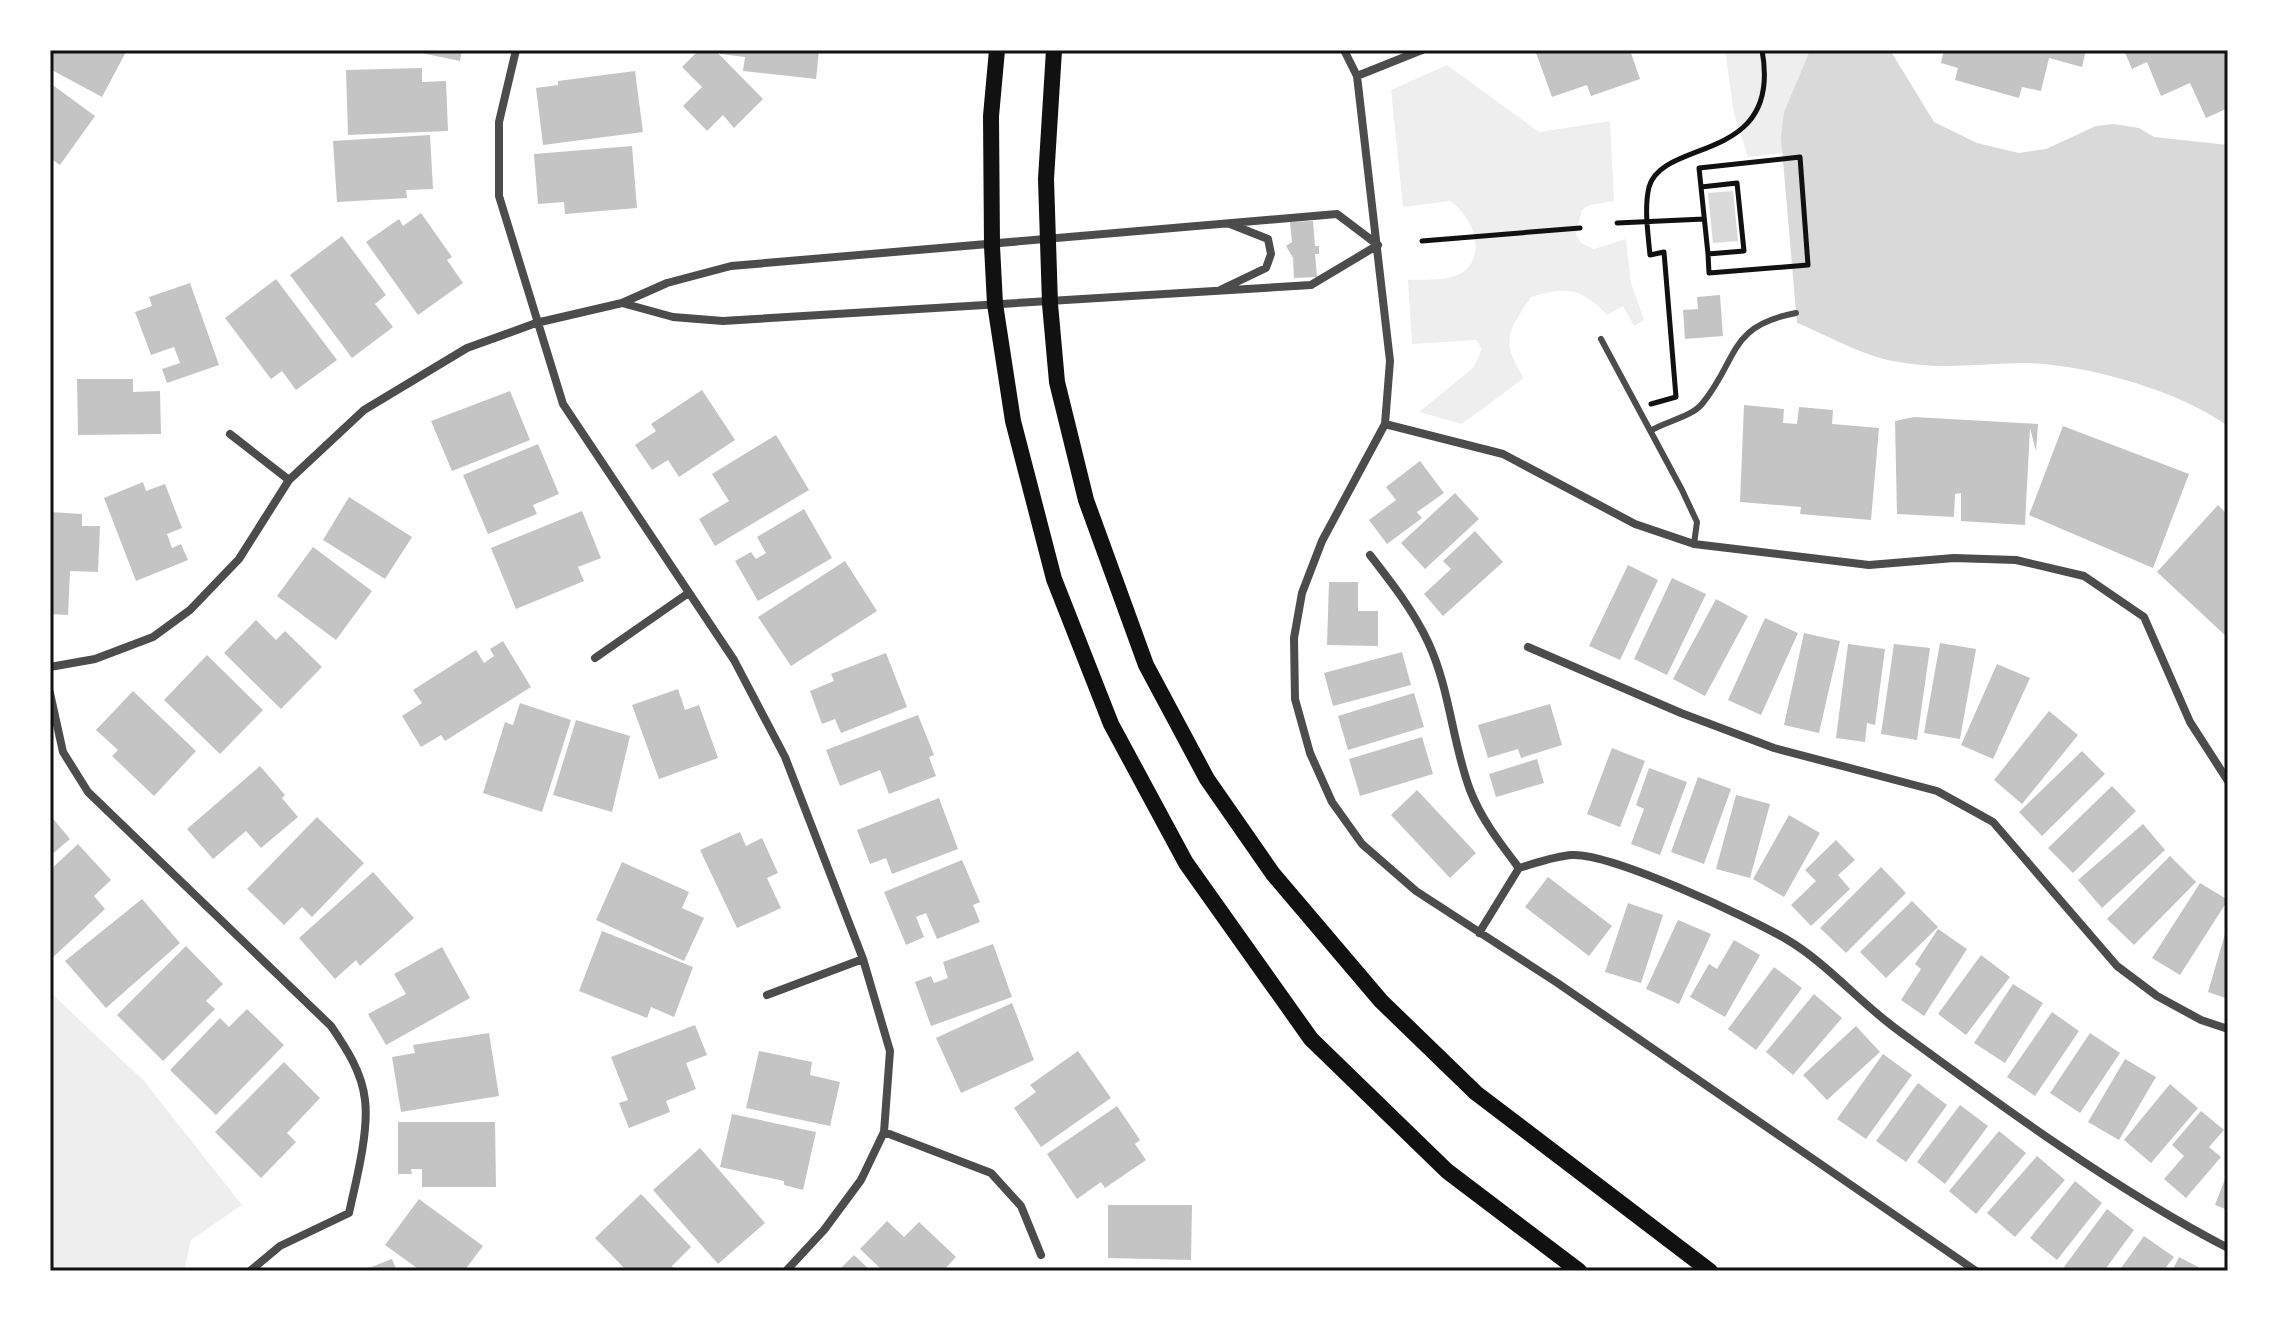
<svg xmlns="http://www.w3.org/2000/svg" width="2278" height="1321" font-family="'Exo 2',sans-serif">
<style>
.green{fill:#eee}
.water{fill:#d9d9d9}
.building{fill:#c4c4c4}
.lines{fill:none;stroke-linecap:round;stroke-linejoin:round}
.path{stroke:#111;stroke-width:5}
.service{stroke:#4c4c4c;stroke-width:6}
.minor{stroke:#4c4c4c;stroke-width:8}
.secondary{stroke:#111;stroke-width:16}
.neatline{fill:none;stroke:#111;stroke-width:3}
</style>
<rect width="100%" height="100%" fill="#fff"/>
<!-- green -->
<path class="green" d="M1725 50H1810L1784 112 1782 153 1748 157 1734 114Z
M1447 65 1539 132 1610 121 1614 201 1590 205 1582 210 1576 234 1581 243 1594 249 1626 239 1631 283 1644 320 1634 326 1623 306 1607 315C1582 288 1566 286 1531 297 1508 331 1500 341 1524 378L1462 424 1419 412 1474 367 1482 349 1476 340 1412 344 1408 280C1425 279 1450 282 1464 271 1488 252 1471 215 1450 201L1403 207 1391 90Z
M50 992 144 1081 242 1205 191 1240 184 1271H50Z"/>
<!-- water -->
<path class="water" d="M1810 50H1890L1934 122 1977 143 2019 153 2046 149 2096 126 2114 124 2139 128 2154 137 2228 145V426C2178 390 2082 363 2020 363 1977 364 1936 370 1893 361 1861 355 1827 335 1797 323L1781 138 1784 112Z
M1733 191 1738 241 1713 243 1708 193Z"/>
<!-- building -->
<path class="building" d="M50 50H127L102 97 50 69Z
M407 50H462L460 61Z
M699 50H715L763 99 734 128 723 115 707 131 683 106 702 87 682 67Z
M720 50H819L816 79 743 71 745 57 720 54Z
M1535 50H1630L1640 79 1591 96 1587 85 1552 97Z
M1944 50H2086L2082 67 2049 58 2041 91 2022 87 2019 98 1955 80 1958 68 1941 63Z
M2124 50H2228V108L2206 118 2190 83 2161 96 2147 62 2132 69Z
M422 68V82L446 81 448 131 348 135 346 70Z
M635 71 643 132 543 145 536 88 558 85V81Z
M50 83 95 116 60 165 50 158Z
M430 135 433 189 406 190 407 198 337 202 333 141Z
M632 146 637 208 565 214 564 202 538 204 534 154Z
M421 213 452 257 447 260 463 283 418 315 366 242 399 219 403 226Z
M1313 221 1315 246H1319V254H1315L1317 277 1294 278 1293 258 1286 246 1292 242 1290 222Z
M342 236 386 295 375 304 393 327 352 358 290 275Z
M276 279 337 360 296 390 282 371 271 379 225 318Z
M190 283 219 365 167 383 162 369 180 363 174 347 151 355 135 312 152 306 149 297Z
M1720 295 1723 336 1685 339 1683 310 1698 309 1697 297Z
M77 379H133V392L160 391 161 434 78 435Z
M702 390 735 440 679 477 668 460 652 470 635 445 656 431 651 424Z
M510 391 530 440 452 471 431 421Z
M1744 405 1784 409 1783 423 1797 424 1799 407 1833 410 1832 424 1879 428 1871 520 1800 514 1801 507 1740 502Z
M1914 417 2038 424 2036 451 2030 428 2025 525 1961 521V493L1955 494 1954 517 1897 514 1895 421Z
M2063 426 2189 474 2153 568 2029 515Z
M776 435 809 490 715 546 699 519 729 501 712 474Z
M538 444 559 494 533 505 537 514 488 534 463 475Z
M1420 461 1444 493 1417 512 1422 518 1387 544 1369 520 1396 500 1386 487Z
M143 482 146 491 165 484 182 528 167 534 172 548 181 544 188 560 136 581 104 498Z
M1455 493 1479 519 1425 569 1401 543Z
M349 497 412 537 385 579 323 540Z
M2218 505 2228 515V638L2157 572Z
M804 509 832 558 758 601 735 561 751 552 756 559 766 553 757 537Z
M582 511 601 558 578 567 584 581 516 609 491 548Z
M50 512 82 514V526H100L98 572 70 571 68 615 50 614Z
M1475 531 1503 562 1443 616 1424 594 1451 569 1443 561Z
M313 547 372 591 336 640 277 596Z
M845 561 877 611 791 666 758 617Z
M1628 565 1658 580 1620 660 1589 646Z
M1672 578 1706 594 1667 675 1634 659Z
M1329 582H1358V611H1378V646L1327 645Z
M1716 599 1748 616 1705 696 1673 679Z
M1765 618 1798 633 1761 715 1728 700Z
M256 620 276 640 285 631 322 667 281 709 224 653Z
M1804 633 1840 641 1819 733 1784 725Z
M503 641 531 687 445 741 441 735 421 747 402 716 422 703 413 690 476 650 484 663 494 656 490 649Z
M1940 643 1976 649 1960 739 1924 733Z
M1848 644 1885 649 1875 725 1867 723 1865 742 1836 738Z
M1894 644 1930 648 1917 740 1881 734Z
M1402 652 1411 685 1333 706 1324 673Z
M886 653 907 707 841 733 835 719 822 724 810 691 834 681 831 674Z
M207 655 263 710 220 754 164 700Z
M1997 664 2030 678 1993 759 1961 745Z
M678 689 685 710 699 705 718 758 659 779 632 705Z
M133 691 196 751 154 796 112 756 118 750 96 730Z
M1414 693 1424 727 1348 750 1338 716Z
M520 703 571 720 542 812 483 793 505 722 513 725Z
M1550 704 1562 745 1521 758 1518 749 1488 758 1478 725Z
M2049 711 2078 735 2022 804 1994 780Z
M918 715 934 755 929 757 936 776 889 794 880 770 840 786 826 750Z
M576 720 630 736 612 812 553 795Z
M1422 737 1433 774 1360 796 1349 759Z
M1612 748 1645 761 1620 827 1587 814Z
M2082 751 2105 774 2042 836 2019 812Z
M1537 759 1544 783 1496 797 1489 774Z
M260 766 285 795 282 798 298 817 261 848 246 831 213 859 187 829Z
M1649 768 1687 782 1660 855 1631 844 1644 809 1636 805Z
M1698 777 1731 789 1704 864 1671 852Z
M2112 786 2136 811 2073 873 2048 848Z
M1417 790 1476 853 1450 878 1391 815Z
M1736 795 1770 804 1750 878 1716 869Z
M939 798 958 849 892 874 886 858 870 864 857 830Z
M50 815 70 839 50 856Z
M1789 815 1820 833 1784 897 1753 879Z
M317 817 364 863 312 917 302 907 284 925 247 889Z
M2143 824 2165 850 2102 908 2078 880Z
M740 832 746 846 762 838 778 873 767 878 781 908 737 928 700 850Z
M1836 840 1855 860 1838 875 1850 889 1811 926 1791 905 1816 881 1805 870Z
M78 844 111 880 94 896 105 909 50 960V870Z
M2170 856 2196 882 2134 945 2107 919Z
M962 860 980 902 973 905 980 922 937 939 926 913 916 917 924 937 906 945 884 892Z
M622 862 689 892 682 908 704 918 684 961 596 920Z
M1881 867 1906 893 1846 953 1820 928Z
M373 872 414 918 360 966 356 960 335 979 299 938Z
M1548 877 1612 926 1589 956 1525 907Z
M2200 883 2228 900 2180 975 2152 958Z
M142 899 180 943 106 1008 65 961Z
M1912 901 1938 927 1886 978 1860 952Z
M1628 903 1663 915 1641 983 1605 972Z
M1678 920 1711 934 1679 1004 1646 989Z
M2227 927H2228V999L2208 992Z
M1938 929 1967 949 1924 1016 1901 1000 1921 969 1915 964Z
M602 931 693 967 674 1017 651 1007 647 1018 579 991Z
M1734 940 1760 955 1725 1017 1690 997 1709 964 1717 969Z
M993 944 1012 997 931 1026 915 982 931 976 934 983 948 978 943 962Z
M186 946 223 984 206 1001 215 1009 163 1061 117 1015Z
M442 947 470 998 386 1045 368 1014 406 994 394 974Z
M1981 955 2010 977 1966 1035 1938 1014Z
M1774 967 1802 988 1756 1050 1728 1029Z
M2013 984 2043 1003 2005 1063 1974 1043Z
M1814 994 1842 1018 1793 1075 1766 1052Z
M1012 1003 1034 1060 961 1093 936 1038Z
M247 1009 284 1045 216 1115 170 1070 220 1018 229 1027Z
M2052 1012 2079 1031 2035 1096 2007 1077Z
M695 1025 707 1055 686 1063 696 1089 666 1101 670 1112 629 1128 619 1103 628 1100 611 1057Z
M1856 1026 1880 1052 1827 1100 1803 1075Z
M489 1033 499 1096 401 1112 392 1057 415 1053 413 1045Z
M2090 1033 2120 1053 2080 1113 2050 1093Z
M759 1051 812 1062 810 1075 840 1082 830 1126 746 1108Z
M1078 1051 1111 1098 1041 1147 1014 1108 1036 1092 1030 1085Z
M1883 1054 1912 1075 1866 1139 1837 1119Z
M2125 1059 2156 1077 2119 1140 2088 1122Z
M284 1062 320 1098 287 1133 296 1142 261 1178 215 1132Z
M1918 1083 1947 1105 1906 1162 1876 1141Z
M2170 1084 2198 1108 2151 1163 2124 1140Z
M1960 1105 1988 1126 1945 1184 1917 1162Z
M1117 1106 1140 1140 1135 1144 1146 1160 1105 1188 1101 1182 1077 1199 1047 1154Z
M2201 1111 2224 1130 2209 1147 2221 1157 2186 1198 2164 1179 2184 1156 2172 1145Z
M732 1114 816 1132 803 1190 784 1185V1181L720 1167Z
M398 1122H495L496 1187H422V1169H411L412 1174H398Z
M1999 1131 2026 1153 1976 1214 1949 1191Z
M700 1148 765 1223 718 1264 653 1190Z
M2037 1156 2065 1180 2015 1237 1987 1213Z
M2228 1171V1210L2215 1205Z
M2075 1181 2102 1203 2057 1260 2030 1238Z
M641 1194 691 1247 672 1266 676 1271H627L595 1238Z
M419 1199 483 1246 464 1271H421L385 1245Z
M1108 1205H1192L1191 1260 1108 1258Z
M2107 1209 2134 1230 2104 1271H2069L2064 1267Z
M887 1221 904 1237 919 1222 956 1257 943 1271H883L860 1249Z
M2144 1236 2174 1257 2163 1271H2119Z
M854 1255 871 1271H838Z
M2179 1257 2206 1271H2172Z
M392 1259 397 1271H361Z"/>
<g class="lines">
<!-- path -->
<path class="path" d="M1737 183 1744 251 1708 254 1701 187Z
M1701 187 1699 168 1800 157 1808 265 1709 273 1708 254
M1617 223 1704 219
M1422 241 1580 228
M1651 404 1676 397 1664 252 1650 255C1648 233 1644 208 1649 187 1663 137 1783 165 1762 50"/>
<!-- service -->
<path class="service" d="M1601 339 1682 490 1697 522 1694 544
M1652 430C1667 421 1691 417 1702 404 1739 359 1727 326 1796 313"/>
<!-- minor -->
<path class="minor" d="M516 50 499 122V196L563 404 734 660 785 757 863 959 890 1051 884 1132 861 1180 824 1230 786 1271
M1344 50 1357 76 1390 361 1385 424 1322 541 1302 593 1294 638 1295 699 1310 753 1332 802 1362 844 1416 891 1556 982 1976 1271
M1357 76 1422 50
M1220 290 1266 268 1271 254 1268 239 1230 224
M622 303 673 317 723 321 1311 285 1378 245
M1385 424 1503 454 1635 524 1694 544 1869 565 1954 558 2016 560 2084 576 2144 617 2190 722 2228 781
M230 434 289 480
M1370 555C1391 582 1413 610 1428 642 1450 689 1452 742 1470 790 1481 819 1500 843 1519 868
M1528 647 1681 713 1774 748 1937 791 1993 822 2117 966 2157 996 2201 1020 2228 1029
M595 658 687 594
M50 667 95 659 153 637 190 610 239 559 289 480 364 410 467 348 536 323 622 303 667 283 731 266 1337 214 1378 245
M50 693 63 752 88 792 331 1026C346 1048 362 1072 365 1100 369 1132 356 1181 349 1213L280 1246 250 1271
M1479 933 1519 868C1536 863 1555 856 1572 855 1612 853 1748 917 1786 939 1827 963 1860 1003 1899 1031 2001 1106 2116 1190 2228 1248
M767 995 863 959
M884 1132 991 1173 1021 1206 1041 1255"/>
<!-- secondary -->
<path class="secondary" d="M997 50 991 116 992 246 995 304 1013 421 1054 579 1111 724 1186 863 1311 1039 1447 1171 1579 1271
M1054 50 1046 179 1050 304 1057 382 1086 500 1146 665 1207 779 1273 874 1381 1001 1476 1093 1710 1271"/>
</g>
<!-- border -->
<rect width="2278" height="1321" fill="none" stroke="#ffffff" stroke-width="104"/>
<rect x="52" y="52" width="2174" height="1217" class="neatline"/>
</svg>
